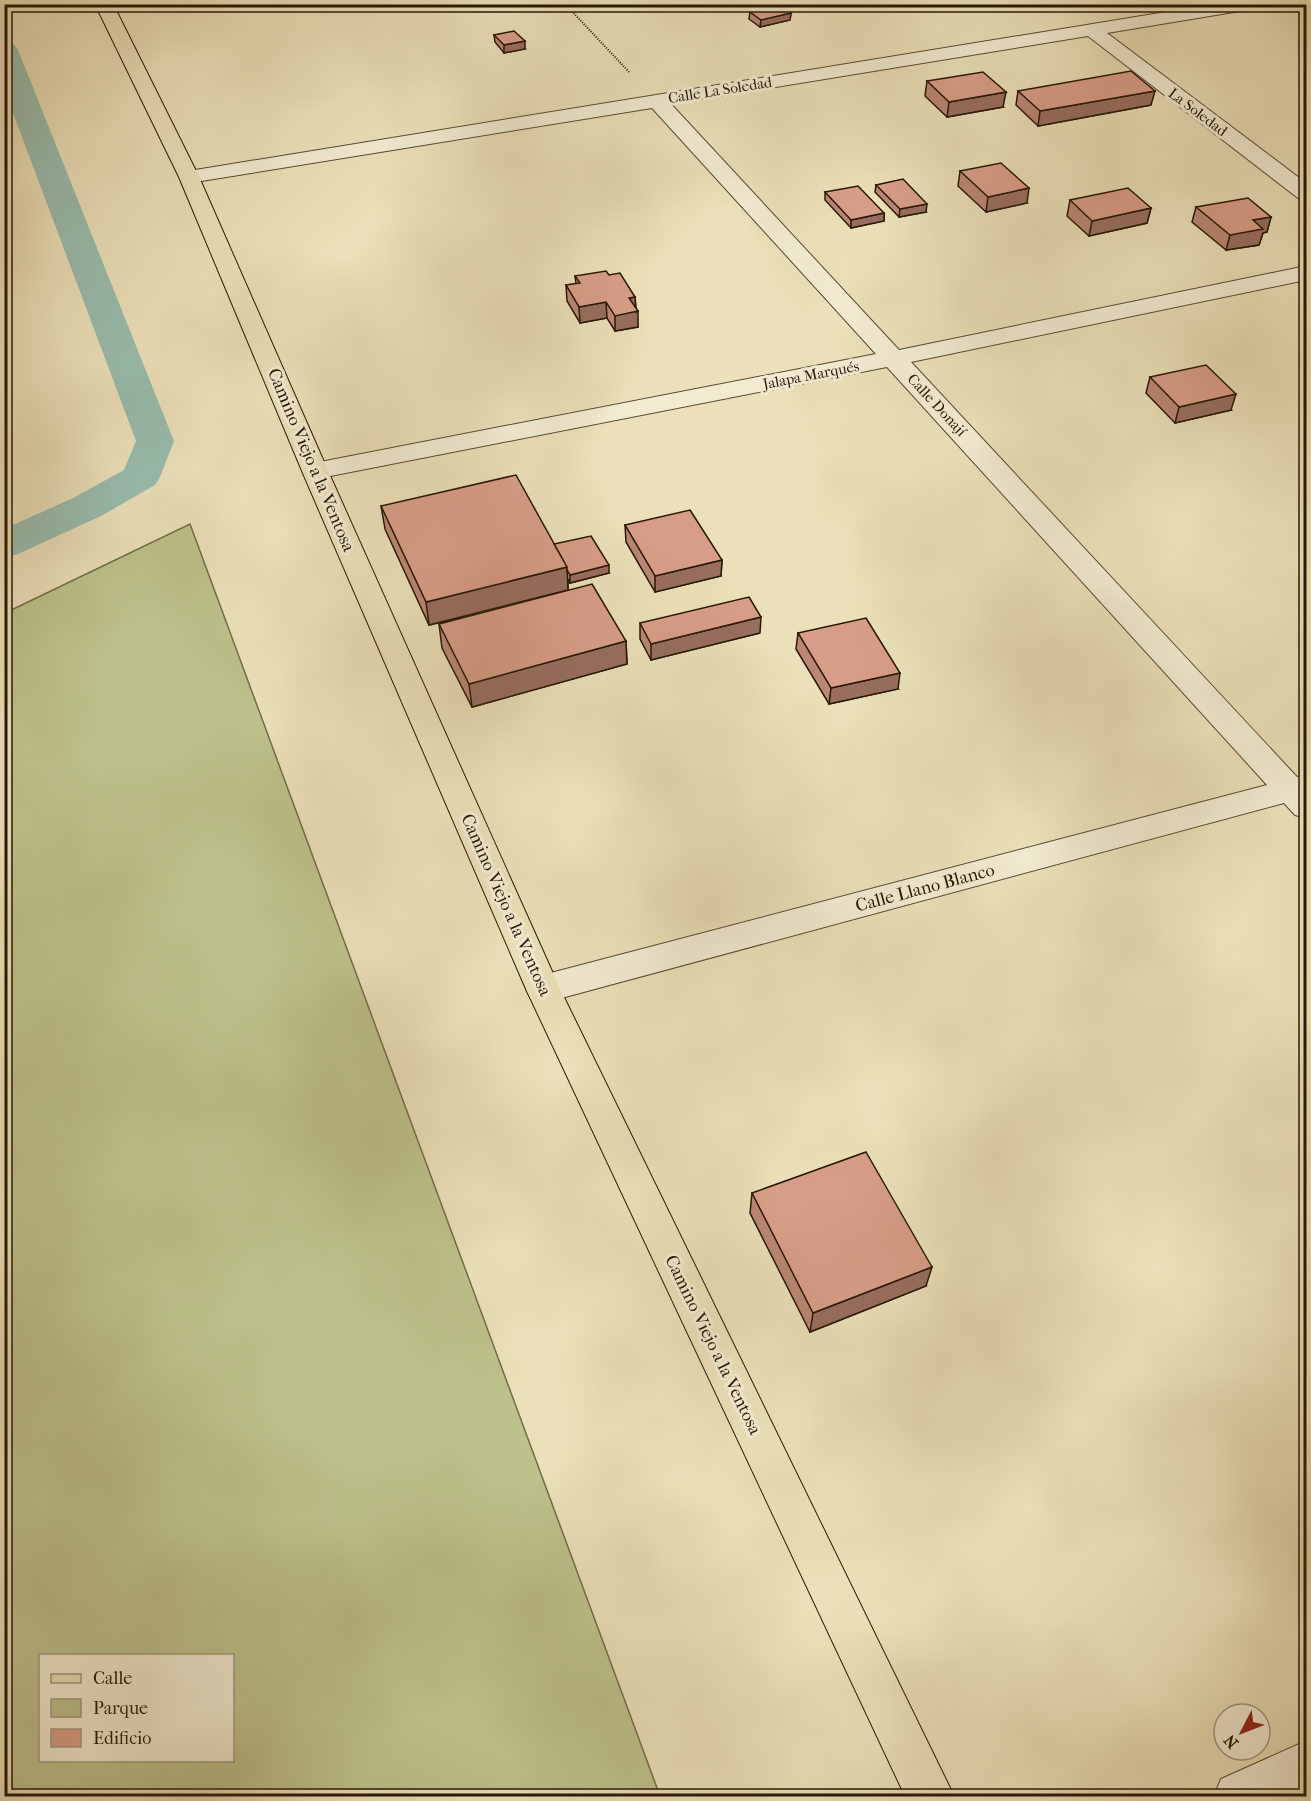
<svg xmlns="http://www.w3.org/2000/svg" width="1311" height="1801" font-family="'IM FELL French Canon',serif">
<style>
.green{fill:#bdc18b;stroke:#726c48;stroke-width:1.5;fill-rule:evenodd}
.lines{fill:none;stroke-linecap:round;stroke-linejoin:round}
.canal{fill:#98bdae;fill-rule:evenodd}
.minor-casing{stroke:#584932;stroke-width:2}
.major-casing{stroke:#271705;stroke-width:2}
.path{stroke:#271705;stroke-width:2;stroke-dasharray:1 1.5;stroke-linecap:butt}
.minor{fill:#f2ebd2;fill-rule:evenodd}
.major{fill:#ebe0b9;fill-rule:evenodd}
.wall{fill:#ba8775;stroke:#271705;stroke-width:1.5}
.shaded-wall{fill:#976e5f;stroke:#271705;stroke-width:1.5}
.building{fill:#d89d88;stroke:#271705;stroke-width:1.5}
.labels{text-anchor:middle;dominant-baseline:central;stroke-width:6;stroke-linejoin:round;paint-order:stroke}
.far-street-label{font-size:15px;fill:#271705;stroke:#f2ebd2}
.street-label{font-size:18px;fill:#271705;stroke:#f2ebd2}
</style>
<rect width="100%" height="100%" fill="#ebe0b9"/>
<filter id="stains"><feTurbulence type="fractalNoise" baseFrequency=".00333" numOctaves="4"/><feColorMatrix values="0 0 0 0 .2 0 0 0 0 .09 0 0 0 0 .02 0 0 0 .5 -.17"/></filter>
<radialGradient id="worn" r=".72"><stop offset=".6" stop-color="#630" stop-opacity="0"/><stop offset="1" stop-color="#630" stop-opacity=".3"/></radialGradient>
<!-- green -->
<path class="green" d="M190 524 660 1796H5V613ZM40 1656H232V1760H40Z"/>
<g class="lines">
<!-- canal -->
<path class="canal" d="M4 42 14 44 18 50 174 441 160 477 155 485 101 516 18 554 4 558V529L73 498 124 470 136 441 4 89Z"/>
<defs>
<path id="minor" d="M1215 4H1261L1252 9 1107 33 1306 183V199L1298 198 1088 36 671 104 899 350 1306 266V280L911 362 1297 777 1306 775V818L1295 815 1284 803 543 1003 531 999 526 989 531 979 543 975 1267 785 887 367 315 479 306 476 302 471 306 466 315 463 876 354 652 108 189 183 182 181 179 177 182 173 189 171Z
M1306 1741V1789L1291 1796H1214L1221 1779Z"/>
<path id="major" d="M95 4H113L199 177 328 471 560 989 954 1796H905L526 989 302 471 179 177Z"/>
</defs>
<!-- minor casing -->
<use href="#minor" class="minor-casing"/>
<!-- major casing -->
<use href="#major" class="major-casing"/>
<!-- path -->
<path class="path" d="M565 4 630 73"/>
<!-- minor -->
<use href="#minor" class="minor"/>
<!-- major -->
<use href="#major" class="major"/>
</g>
<!-- wall -->
<path class="wall" d="M750 12 791 13 790 20 760 27 749 19Z
M494 35 525 49 504 53 495 42Z
M927 81 1003 107 947 117 925 96Z
M1018 91 1151 105 1038 126 1016 105Z
M960 171 1027 203 986 212 958 186Z
M876 185 926 212 899 217 875 192Z
M825 192 884 213V221L851 228 825 200Z
M1070 200 1151 208 1147 223 1089 236 1067 216Z
M1196 207 1271 217 1267 232 1263 233 1259 245 1226 250 1192 222Z
M575 276 635 297 636 308 638 327 615 331 607 318 580 323 567 301 566 285 576 284Z
M1150 377 1231 410 1175 423 1146 393Z
M381 506 554 544 609 573 570 583 568 579V590L626 641 627 664 472 707 442 648 439 624 550 595 429 625 385 529Z
M625 525 722 560 721 576 655 592 626 542Z
M640 623 760 633 651 660 640 639Z
M798 633 898 689 829 704 796 649Z
M752 1193 926 1286 810 1332 750 1213Z"/>
<!-- shaded-wall -->
<path class="shaded-wall" d="M791 13 790 20 760 27 761 20Z
M525 41V49L504 53V45Z
M1155 91 1151 105 1038 126 1040 111Z
M1006 92 1003 107 947 117 949 102Z
M1029 188 1027 203 986 212 988 197Z
M927 204 926 212 899 217 900 209Z
M1151 208 1147 223 1089 236 1092 221Z
M884 213V221L851 228V220Z
M1271 217 1267 232 1263 233 1259 245 1226 250 1230 235 1253 220Z
M635 297 636 312 638 311V327L615 331V316L629 298Z
M606 302 607 318 580 323 579 307Z
M1236 394 1231 410 1175 423 1179 407Z
M722 560 721 576 655 592V576Z
M609 565V573L570 583V575Z
M567 567 568 590 429 625 426 602Z
M761 617 760 633 651 660V644Z
M626 641 627 664 472 707 469 684Z
M900 673 898 689 829 704 831 688Z
M932 1267 926 1286 810 1332 813 1313Z"/>
<!-- building -->
<path class="building" d="M780 5 791 13 761 20 750 12Z
M514 31 525 41 504 45 494 35Z
M1131 71 1155 91 1040 111 1018 91Z
M983 72 1006 92 949 102 927 81Z
M1001 163 1029 188 988 197 960 171Z
M903 179 927 204 900 209 876 185Z
M858 186 884 213 851 220 825 192Z
M1128 188 1151 208 1092 221 1070 200Z
M1248 198 1271 217 1253 220 1263 229 1230 235 1196 207Z
M606 271 609 275 620 273 635 297 629 298 638 311 615 316 606 302 579 307 566 285 580 283 575 276Z
M1206 365 1236 394 1179 407 1150 377Z
M516 475 567 567 426 602 381 506Z
M690 510 722 560 655 576 625 525Z
M591 536 609 565 570 575 567 570V567L554 544Z
M592 584 626 641 469 684 439 624Z
M749 597 761 617 651 644 640 623Z
M866 618 900 673 831 688 798 633Z
M866 1152 932 1267 813 1313 752 1193Z"/>
<g class="labels">
<!-- far-street labels -->
<g class="far-street-label">
<text transform="translate(720 90) rotate(-9)">Calle La Soledad</text>
<text transform="translate(1198 112) rotate(37)">La Soledad</text>
<text transform="translate(811 375) rotate(-11)">Jalapa Marqués</text>
<text transform="translate(937 405) rotate(47)">Calle Donají</text>
</g>
<!-- street labels -->
<g class="street-label">
<text transform="translate(311 460) rotate(67)">Camino Viejo a la Ventosa</text>
<text transform="translate(925 888) rotate(-15)">Calle Llano Blanco</text>
<text transform="translate(506 905) rotate(66)">Camino Viejo a la Ventosa</text>
<text transform="translate(713 1345) rotate(64)">Camino Viejo a la Ventosa</text>
</g>
</g>
<!-- margin -->
<rect width="1311" height="1801" fill="none" stroke="#ebe0b9" stroke-width="24"/>
<rect x="6" y="6" width="1299" height="1789" fill="none" stroke="#271705" stroke-width="3"/>
<rect x="12" y="12" width="1287" height="1777" fill="none" stroke="#271705" stroke-width="1.5"/>
<!-- legend -->
<rect x="39" y="1654" width="195" height="108" fill="#f2ebd2" stroke="#a19680" stroke-width="1.5"/>
<rect x="51" y="1674" width="30" height="9" fill="#ebe0b9" stroke="#a19680" stroke-width="1.5"/>
<text x="93" y="1684" font-size="18" fill="#271705">Calle</text>
<rect x="51" y="1699" width="30" height="18" fill="#bdc18b" stroke="#a19680" stroke-width="1.5"/>
<text x="93" y="1714" font-size="18" fill="#271705">Parque</text>
<rect x="51" y="1729" width="30" height="18" fill="#d89d88" stroke="#a19680" stroke-width="1.5"/>
<text x="93" y="1744" font-size="18" fill="#271705">Edificio</text>
<!-- north arrow -->
<g transform="translate(1242 1732) rotate(228)"><circle r="28" fill="#f2ebd2" stroke="#a19680" stroke-width="1.5"/>
<path d="M0-4.5L10 22L0 15L-10 22Z" fill="#8f2418"/>
<text y="-9" font-size="16" font-weight="bold" text-anchor="middle" fill="#271705">N</text>
</g>
<rect width="100%" height="100%" filter="url(#stains)"/>
<rect width="100%" height="100%" fill="url(#worn)"/>
</svg>
